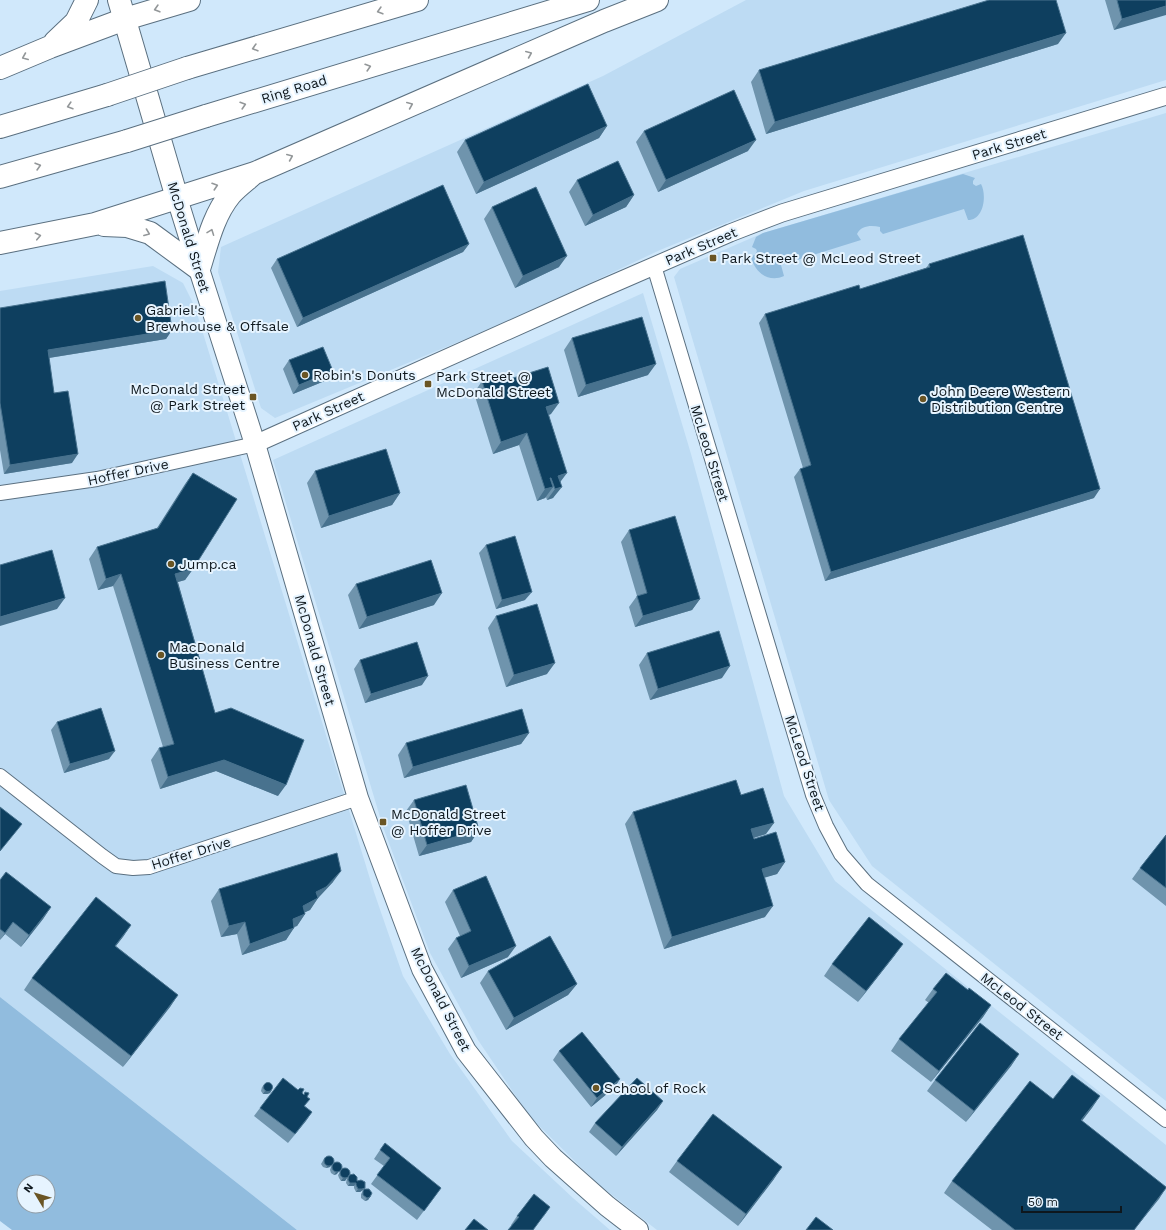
<svg xmlns="http://www.w3.org/2000/svg" width="1166" height="1230" font-family="'Work Sans',sans-serif">
<style>
.built{fill:#bddbf3}
.green{fill:#91bcde;fill-rule:evenodd}
.lines{fill:none;stroke-linecap:round;stroke-linejoin:round}
.minor-casing{stroke:#5b7080;stroke-width:16}
.tertiary-casing{stroke:#5b7080;stroke-width:19}
.secondary-casing{stroke:#5b7080;stroke-width:22}
.primary-casing{stroke:#5b7080;stroke-width:24}
.motorway-casing{stroke:#5b7080;stroke-width:24}
.minor{stroke:#fff;stroke-width:14}
.tertiary{stroke:#fff;stroke-width:17}
.secondary{stroke:#fff;stroke-width:20}
.primary{stroke:#fff;stroke-width:22}
.motorway{stroke:#fff;stroke-width:22}
.motorway-bridge-casing{stroke:#5b7080;stroke-width:24;stroke-linecap:butt}
.motorway-bridge{stroke:#fff;stroke-width:22}
.wall{fill:#6f94ad}
.shaded-wall{fill:#48728e}
.building{fill:#0e3f5f;stroke:#48728e}
.oneway{stroke:#939799}
.poi-dot{fill:#6a5524;stroke:#e6f4ff;stroke-width:1.5}
.labels{text-anchor:middle;dominant-baseline:central;stroke-width:4;stroke-linejoin:round;paint-order:stroke}
.street-label{font-size:14px;fill:#0e171d;stroke:#e6f4ff}
.poi-label{font-size:14px;fill:#0e171d;stroke:#e6f4ff;text-anchor:start}
</style>
<rect width="100%" height="100%" fill="#d0e8fb"/>
<!-- built -->
<path class="built" d="M746 0H1166V80L804 191 660 250 516 318 275 418 261 408 218 272 221 247 603 76Z
M1166 113V1101L872 866 829 800 674 277 680 269 763 233Z
M153 266 183 283 195 307 374 892 403 976 450 1054 512 1141 573 1198 610 1230H297L0 997V291Z
M643 293 691 454 784 796 835 881 1166 1145V1230H657L598 1184 530 1117 478 1040 430 953 383 827 273 460Z"/>
<!-- green -->
<path class="green" d="M963 174 975 178 973 181V184L976 186 981 184C987 195 984 220 968 220L964 209 883 234 880 231V227C872 225 861 225 857 234L861 240 781 265 784 276C768 283 754 272 751 256L755 255 757 251 756 249 752 247 756 237 763 233Z
M0 997 297 1230H12L0 1221ZM24 1182H48V1206H24Z"/>
<g class="lines">
<defs>
<path id="minor" d="M654 266 813 795 826 826 841 854 867 884 1166 1120
M0 493 97 479 255 444
M0 776 102 856 116 866 133 868 149 867 358 798"/>
<path id="tertiary" d="M255 444 594 292 730 233 782 213 1166 96"/>
<path id="secondary" d="M177 198 199 269 255 444 358 798 422 969 466 1051 534 1138 553 1158 607 1206 638 1230"/>
<path id="primary" d="M119 0 177 198"/>
<path id="motorway" d="M55 42 76 22 87 0
M0 68 50 47 125 19 189 0
M187 68 417 0
M206 116 588 0
M0 127 107 95
M0 177 127 141
M104 225 127 226 150 233 199 269C207 244 213 216 230 195 236 188 244 182 251 176
M0 243 95 224 255 173 604 21 657 0"/>
</defs>
<!-- minor casing -->
<use href="#minor" class="minor-casing"/>
<!-- tertiary casing -->
<use href="#tertiary" class="tertiary-casing"/>
<!-- secondary casing -->
<use href="#secondary" class="secondary-casing"/>
<!-- primary casing -->
<use href="#primary" class="primary-casing"/>
<!-- motorway casing -->
<use href="#motorway" class="motorway-casing"/>
<!-- minor -->
<use href="#minor" class="minor"/>
<!-- tertiary -->
<use href="#tertiary" class="tertiary"/>
<!-- secondary -->
<use href="#secondary" class="secondary"/>
<!-- primary -->
<use href="#primary" class="primary"/>
<!-- motorway -->
<use href="#motorway" class="motorway"/>
<defs>
<path id="motorway-bridge" d="M107 95 187 68
M127 141 206 116"/>
</defs>
<!-- motorway-bridge casing -->
<use href="#motorway-bridge" class="motorway-bridge-casing"/>
<!-- motorway-bridge -->
<use href="#motorway-bridge" class="motorway-bridge"/>
</g>
<!-- wall -->
<path class="wall" d="M1105 0H1166L1114 30Z
M1058 44 766 134 751 82 759 70Z
M607 126 599 138 476 194 457 152 465 140Z
M644 131 748 151 658 192 636 142Z
M577 180 634 195 626 207 585 226 569 192Z
M492 207 559 267 515 288 484 219Z
M469 244 463 252 297 327 271 268 277 259Z
M929 264 1094 498 825 581 794 477 800 469 803 468 759 323 765 314 860 289 926 268Z
M0 308 172 330 166 339 49 358 54 393 72 463 4 474 0 450Z
M572 338 648 375 578 397 564 350Z
M289 360 327 380 293 394 283 369Z
M510 379 551 414 549 415 560 482 553 498 547 500 546 497 545 498 537 501 519 445 493 454 474 393 482 381Z
M315 471 400 493 392 505 321 528 307 483Z
M193 473V569L185 580 178 582 215 713 278 796 216 771 160 789 151 760 159 748 163 747 113 586 98 590 89 559 97 547 157 528 185 484Z
M629 530 700 599 692 610 635 627 629 607 637 596 621 542Z
M486 545 525 600 496 609 479 553Z
M356 584 434 605 359 629 348 595Z
M496 616 547 674 506 687 488 628Z
M647 653 722 678 650 700 639 665Z
M360 660 422 685 365 703 354 669Z
M57 722 109 759 64 773 51 730Z
M529 733 521 744 404 778 398 755 406 743Z
M741 795 766 834 754 838V839L785 862 777 874 765 877V917L664 949 625 824 633 812Z
M414 800 479 830 471 842 419 856 406 811Z
M1166 835V906L1132 879 1140 868Z
M0 880 51 907 43 919 21 947 5 934 0 940Z
M333 882 318 898 310 910 305 912V914L297 926 294 927 286 940 242 955 237 934 221 937 211 901 219 889Z
M453 890 508 957 461 978 448 949 456 938 460 936 445 902Z
M131 925 116 946 178 995 170 1007 123 1067 24 990 32 978Z
M895 955 858 1002 824 976 832 964Z
M488 971 577 984 568 995 506 1030 480 983Z
M933 989 968 990 991 1005 983 1017 931 1082 891 1051 899 1039 929 1003 925 1000Z
M559 1051 620 1079 614 1088 591 1107 553 1060Z
M1019 1054 1011 1066 966 1122 927 1091 935 1080Z
M264 1085 270 1093 267 1094H263L261 1091 262 1087Z
M305 1092 307 1097 305 1106 312 1112 288 1143 254 1116 260 1108 302 1093 304 1094Z
M1100 1096 1082 1121 1166 1188 1134 1230H992L944 1193 952 1181 1053 1099Z
M663 1101 657 1110 616 1156 589 1132 595 1123Z
M380 1150 441 1188 417 1220 371 1184 384 1166 374 1159Z
M325 1157 330 1167 326 1168 323 1167 321 1164Z
M677 1161 774 1179 738 1226 669 1172Z
M333 1164 337 1174 334 1175 331 1173 330 1170 331 1167Z
M343 1168 350 1173 345 1181H341L339 1178 338 1175Z
M349 1175 357 1181 363 1190 360 1192H356L354 1188V1186H348L346 1183 347 1178Z
M363 1191 370 1197 368 1200 365 1201 361 1198V1194Z
M550 1207 544 1216 512 1226 511 1225 517 1216Z"/>
<!-- shaded-wall -->
<path class="shaded-wall" d="M1166 6V15L1114 30 1122 19Z
M1066 33 1058 44 766 134 775 122Z
M607 126 599 138 476 194 484 182Z
M756 140 748 151 658 192 666 180Z
M634 195 626 207 585 226 593 215Z
M469 244 463 252 297 327 303 318Z
M567 256 559 267 515 288 523 276Z
M172 330 166 339 42 359 48 350Z
M656 364 648 375 578 397 586 385Z
M333 371 327 380 293 394 299 385Z
M559 403 551 414 538 418 546 407Z
M527 433 519 445 493 454 501 442Z
M78 454 72 463 4 474 10 465Z
M567 473 558 485V476Z
M553 487 545 498 537 501 545 489Z
M562 487 553 498 547 500 555 489Z
M1100 489 1094 498 825 581 831 572Z
M400 493 392 505 321 528 329 516Z
M193 569 185 580 167 585 175 574Z
M121 574 113 586 98 590 106 579Z
M532 592 525 600 496 609 502 600Z
M442 593 434 605 359 629 367 617Z
M65 598 57 609 0 626V617Z
M700 599 692 610 635 627 643 616Z
M555 663 547 674 506 687 514 675Z
M730 666 722 678 650 700 658 689Z
M428 676 422 685 365 703 371 694Z
M529 733 521 744 404 778 413 767Z
M115 751 109 759 64 773 70 764Z
M224 760 286 785 278 796 216 771 160 789 168 777Z
M774 823 766 834 743 841 751 829Z
M479 830 471 842 419 856 427 845Z
M785 862 777 874 754 881 762 869Z
M341 871 333 882 318 898 310 910 295 917 303 906 316 892Z
M773 906 765 917 664 949 672 937Z
M51 907 43 919 21 947 29 935Z
M305 914 297 926 285 930 293 919Z
M13 922 5 934 0 940 5 933Z
M245 922 237 934 221 937 229 926Z
M131 925 123 937 107 957 115 946Z
M294 928 286 940 242 955 250 944Z
M903 944 895 955 858 1002 866 991Z
M516 946 508 957 461 978 469 966Z
M577 984 568 995 506 1030 514 1018Z
M178 995 170 1007 123 1067 131 1056Z
M991 1005 983 1017 931 1082 939 1071Z
M1019 1054 1011 1066 966 1122 974 1111Z
M620 1079 614 1088 591 1107 597 1098Z
M272 1090 270 1093 267 1094H263L265 1091Z
M1100 1096 1092 1108 1073 1132 1081 1120Z
M663 1101 657 1110 616 1156 622 1147Z
M312 1112 306 1121 288 1143 295 1134Z
M332 1164 330 1167 326 1168 328 1165Z
M782 1167 774 1179 738 1226 746 1214Z
M339 1171 337 1174 334 1175 336 1172Z
M343 1178H347L345 1181H341Z
M350 1183H356L354 1186H348Z
M365 1188 363 1190 360 1192H356L358 1189Z
M1166 1188 1159 1199 1134 1230Z
M370 1197 368 1200 365 1201 367 1198Z"/>
<!-- building -->
<path class="building" d="M989 0H1056L1066 33 775 122 759 70Z
M1117 0H1166V6L1122 19Z
M588 84 607 126 484 182 465 140Z
M734 90 756 140 666 180 644 131Z
M618 161 634 195 593 215 577 180Z
M443 185 469 244 303 318 277 259Z
M536 187 567 256 523 276 492 207Z
M1023 235 1100 489 831 572 800 469 811 465 765 314 859 285 860 289 930 267 929 264Z
M165 281 172 330 48 350 54 393 68 391 78 454 10 465 0 403V308Z
M642 317 656 364 586 385 572 338Z
M323 347 333 371 299 385 289 360Z
M548 367 559 403 546 407 567 473 558 476 562 487 555 489 551 478H550L553 487 545 489 527 433 501 442 482 381 508 373 510 379Z
M386 449 400 493 329 516 315 471Z
M193 473 237 499 193 569 175 574 215 713 231 708 304 740 286 785 224 760 168 777 159 748 174 744 121 574 106 579 97 547 158 528Z
M675 516 700 599 643 616 637 596 647 593 629 530Z
M515 536 532 592 502 600 486 545Z
M52 550 65 598 0 617V565Z
M431 560 442 593 367 617 356 584Z
M537 604 555 663 514 675 496 616Z
M719 631 730 666 658 689 647 653Z
M417 642 428 676 371 694 360 660Z
M101 708 115 751 70 764 57 722Z
M522 709 529 733 413 767 406 743Z
M736 780 741 795 763 788 774 823 751 829 754 839 776 832 785 862 762 869 773 906 672 937 633 812Z
M466 785 479 830 427 845 414 800Z
M0 807 22 824 0 851Z
M1166 835V888L1140 868Z
M337 853 341 871 326 887 316 892 318 898 303 906 305 914 293 919 294 928 250 944 245 922 229 926 219 889Z
M6 872 51 907 29 935 13 922 5 933 0 929V880Z
M486 876 516 946 469 966 456 938 471 931 453 890Z
M96 897 131 925 115 946 178 995 131 1056 32 978Z
M869 917 903 944 866 991 832 964Z
M550 936 577 984 514 1018 488 971Z
M946 973 968 990 969 988 991 1005 939 1071 899 1039 937 992 933 989Z
M980 1023 1019 1054 974 1111 935 1080Z
M582 1032 620 1079 597 1098 559 1051Z
M1072 1075 1100 1096 1081 1120 1166 1187V1188L1134 1230H1015L952 1181 1030 1081 1053 1099Z
M283 1078 298 1090 300 1088 304 1089 302 1093 304 1095 305 1092 309 1093 307 1097 310 1099 304 1106 312 1112 295 1134 260 1108Z
M637 1078 663 1101 622 1147 595 1123Z
M263.5 1087a4.5 4.5 0 1 1 9 0a4.5 4.5 0 1 1-9 0Z
M713 1114 782 1167 746 1214 677 1161Z
M385 1143 441 1188 424 1211 377 1175 390 1158 380 1150Z
M324 1161a5 5 0 1 1 10 0a5 5 0 1 1-10 0Z
M332 1167a5 5 0 1 1 10 0a5 5 0 1 1-10 0Z
M340 1173a5 5 0 1 1 10 0a5 5 0 1 1-10 0Z
M354 1174 357 1177V1181L361 1180 365 1182V1188L362 1189H358L356 1185V1183H350L348 1180 349 1175Z
M364 1189H369L372 1193 370 1197 367 1198 363 1195V1191Z
M534 1194 550 1207 533 1230H508L519 1217 517 1216Z
M816 1217 833 1230H806Z
M474 1219 488 1230H465Z"/>
<!-- one-way arrows -->
<defs><path id="oneway-chevron" d="M-2-3.5L2.5 0L-2 3.5" fill="none" stroke-width="1.6" stroke-linecap="round" stroke-linejoin="round"/></defs>
<g class="oneway">
<use href="#oneway-chevron" transform="translate(157 9) rotate(164)"/>
<use href="#oneway-chevron" transform="translate(380 11) rotate(164)"/>
<use href="#oneway-chevron" transform="translate(255 48) rotate(164)"/>
<use href="#oneway-chevron" transform="translate(529 54) rotate(-23)"/>
<use href="#oneway-chevron" transform="translate(25 57) rotate(157)"/>
<use href="#oneway-chevron" transform="translate(368 67) rotate(-17)"/>
<use href="#oneway-chevron" transform="translate(243 105) rotate(-17)"/>
<use href="#oneway-chevron" transform="translate(410 105) rotate(-23)"/>
<use href="#oneway-chevron" transform="translate(70 106) rotate(163)"/>
<use href="#oneway-chevron" transform="translate(290 157) rotate(-23)"/>
<use href="#oneway-chevron" transform="translate(38 166) rotate(-16)"/>
<use href="#oneway-chevron" transform="translate(215 186) rotate(-18)"/>
<use href="#oneway-chevron" transform="translate(211 232) rotate(-69)"/>
<use href="#oneway-chevron" transform="translate(147 233) rotate(21)"/>
<use href="#oneway-chevron" transform="translate(38 236) rotate(-12)"/>
</g>
<!-- markers -->
<g class="poi-dot">
<rect x="709" y="254" width="8" height="8" rx="2"/>
<circle cx="138" cy="318" r="4"/>
<circle cx="305" cy="375" r="4"/>
<rect x="424" y="380" width="8" height="8" rx="2"/>
<rect x="249" y="393" width="8" height="8" rx="2"/>
<circle cx="923" cy="399" r="4"/>
<circle cx="171" cy="564" r="4"/>
<circle cx="161" cy="655" r="4"/>
<rect x="379" y="818" width="8" height="8" rx="2"/>
<circle cx="596" cy="1088" r="4"/>
</g>
<g class="labels">
<!-- street labels -->
<g class="street-label">
<text transform="translate(294 89) rotate(-17)">Ring Road</text>
<text transform="translate(1009 144) rotate(-17)">Park Street</text>
<text transform="translate(189 237) rotate(73)">McDonald Street</text>
<text transform="translate(701 246) rotate(-23)">Park Street</text>
<text transform="translate(328 411) rotate(-24)">Park Street</text>
<text transform="translate(710 453) rotate(73)">McLeod Street</text>
<text transform="translate(128 472) rotate(-12)">Hoffer Drive</text>
<text transform="translate(315 650) rotate(74)">McDonald Street</text>
<text transform="translate(805 763) rotate(72)">McLeod Street</text>
<text transform="translate(191 853) rotate(-17)">Hoffer Drive</text>
<text transform="translate(441 999) rotate(63)">McDonald Street</text>
<text transform="translate(1022 1006) rotate(38)">McLeod Street</text>
</g>
<!-- poi labels -->
<g class="poi-label">
<text x="721" y="258">Park Street @ McLeod Street</text>
<text x="146" y="310">Gabriel's<tspan x="146" dy="16">Brewhouse &amp; Offsale</tspan></text>
<text x="313" y="375">Robin's Donuts</text>
<text x="436" y="376">Park Street @<tspan x="436" dy="16">McDonald Street</tspan></text>
<text x="245" y="389" text-anchor="end">McDonald Street<tspan x="245" dy="16">@ Park Street</tspan></text>
<text x="931" y="391">John Deere Western<tspan x="931" dy="16">Distribution Centre</tspan></text>
<text x="179" y="564">Jump.ca</text>
<text x="169" y="647">MacDonald<tspan x="169" dy="16">Business Centre</tspan></text>
<text x="391" y="814">McDonald Street<tspan x="391" dy="16">@ Hoffer Drive</tspan></text>
<text x="604" y="1088">School of Rock</text>
</g>
</g>
<!-- north arrow -->
<g transform="translate(36 1194) rotate(308)"><circle r="19" fill="#e6f4ff" stroke="#909ca5"/>
<path d="M0-3L7 15L0 10L-7 15Z" fill="#6a5524"/>
<text y="-6" font-size="11" font-weight="bold" text-anchor="middle" fill="#0e171d">N</text>
</g>
<!-- scale -->
<path d="M1022 1206v6h99v-6" fill="none" stroke="#0e171d" stroke-width="2"/>
<text x="1028" y="1206" font-size="12" fill="#0e171d" stroke="#e6f4ff" stroke-width="3" paint-order="stroke">50 m</text>
</svg>
